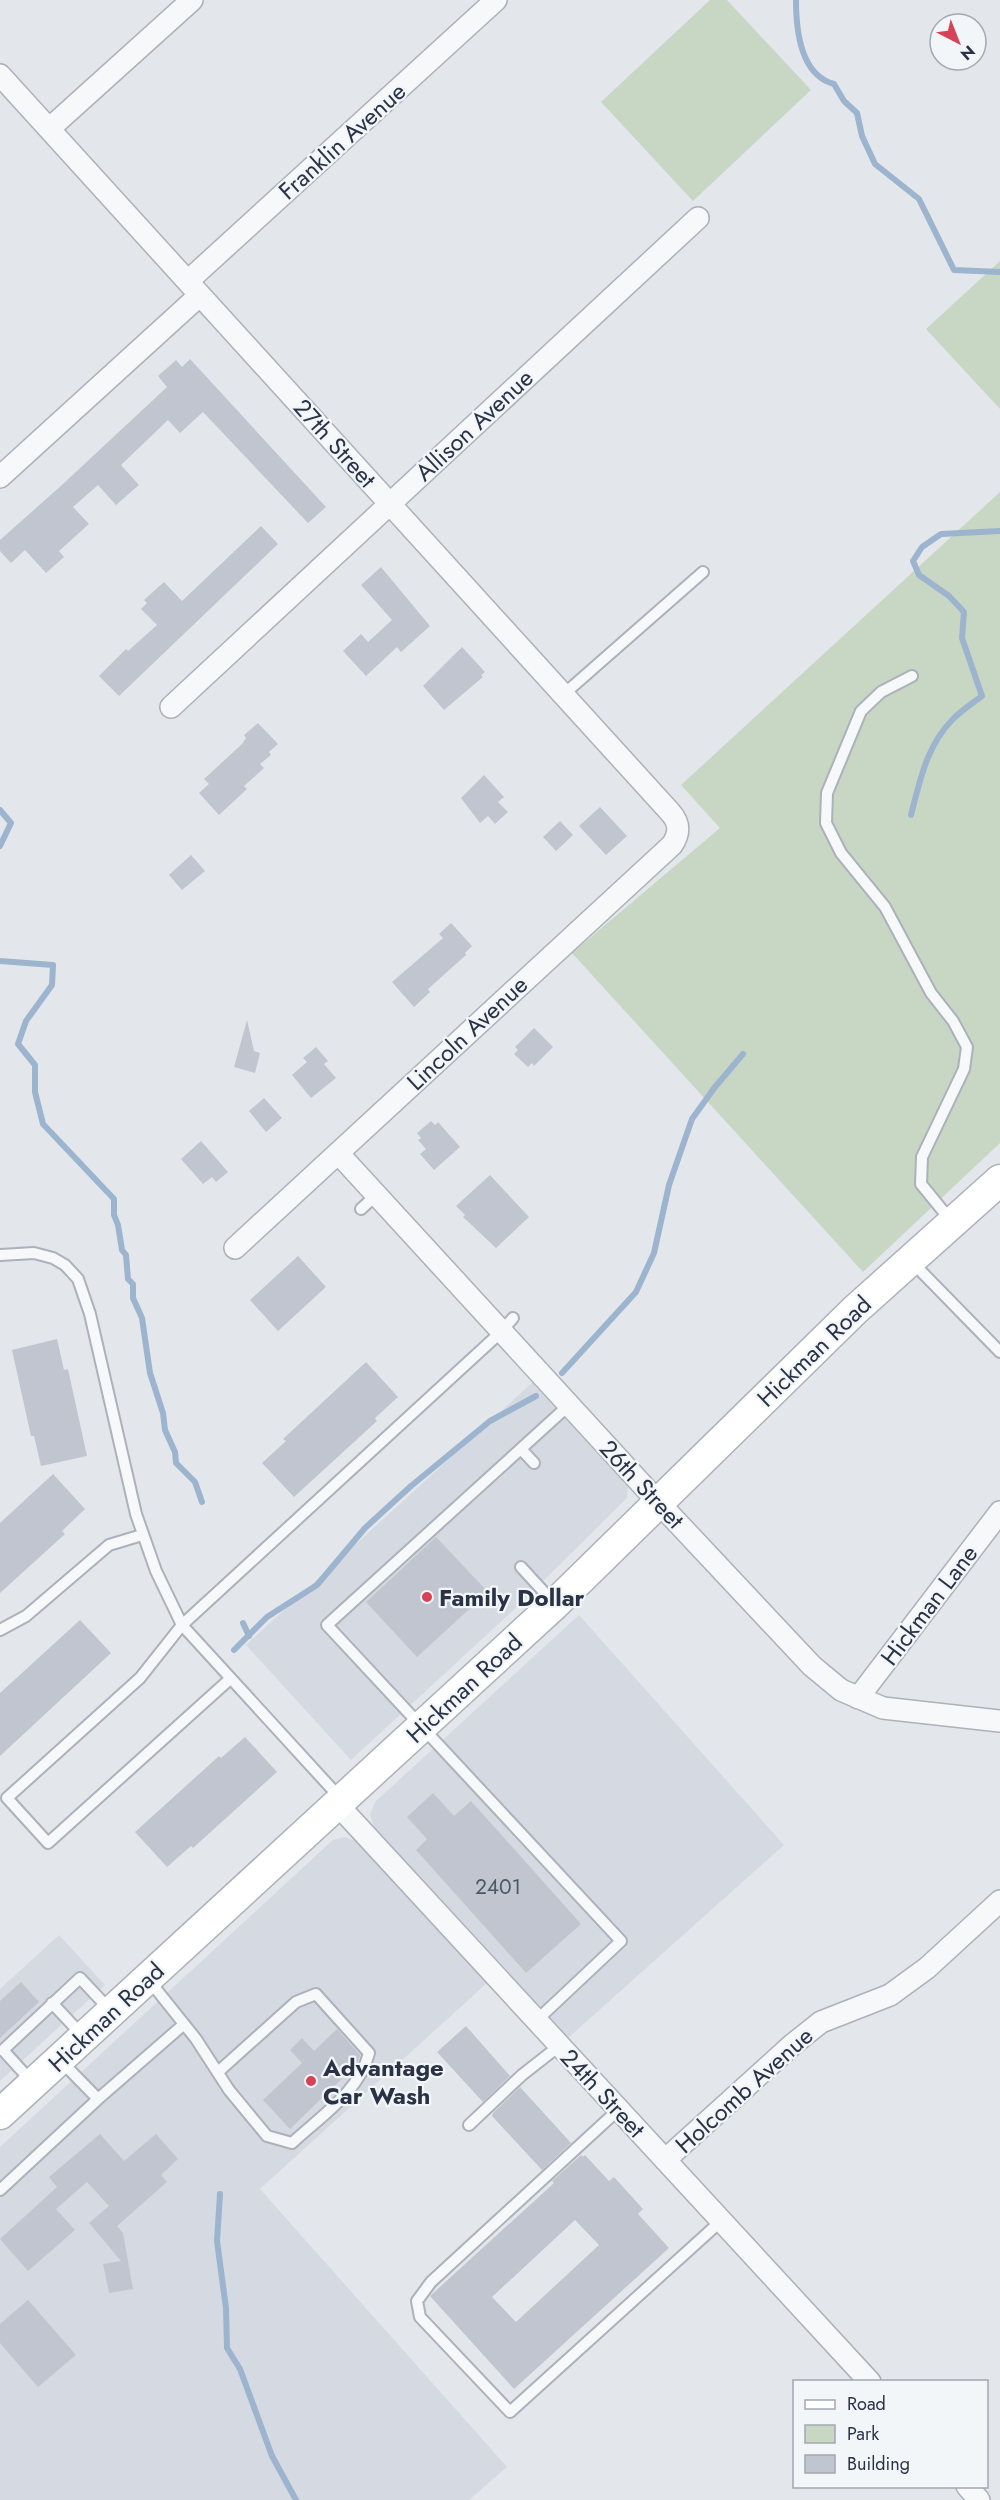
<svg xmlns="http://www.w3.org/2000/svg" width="1000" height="2500" font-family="Jost,sans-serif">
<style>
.built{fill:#d5d9e1}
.green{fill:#c8d6c4}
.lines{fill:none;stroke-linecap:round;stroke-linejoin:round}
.stream{stroke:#9cb4ce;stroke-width:6}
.building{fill:#c0c5cf;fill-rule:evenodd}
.service-casing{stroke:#acb1ba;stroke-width:14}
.minor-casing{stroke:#acb1ba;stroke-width:24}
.secondary-casing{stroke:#acb1ba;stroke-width:33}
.service{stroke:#f6f8fa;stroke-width:10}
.minor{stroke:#f6f8fa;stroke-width:21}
.secondary{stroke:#fff;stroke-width:30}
.poi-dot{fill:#d74257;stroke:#f3f6f9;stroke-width:2}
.labels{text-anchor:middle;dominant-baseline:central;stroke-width:4.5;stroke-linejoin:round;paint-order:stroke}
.number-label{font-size:21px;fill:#505868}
.street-label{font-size:24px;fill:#2a3346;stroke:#f3f6f9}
.poi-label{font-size:24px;font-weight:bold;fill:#2a3346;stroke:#f3f6f9;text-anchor:start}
</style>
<rect width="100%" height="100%" fill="#e3e7ec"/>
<!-- built -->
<path class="built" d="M534 1381 625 1480 628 1486 627 1498 521 1603 351 1760 246 1645Z
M579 1615 784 1845 568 2038 374 1827 370 1815 375 1802Z
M345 1837 356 1841 487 1983 260 2189 507 2467 469 2500H0V2147L333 1840Z
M59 1935 105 1985 0 2081V1989Z"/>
<!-- green -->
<path class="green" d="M710 0H727L811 90 693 201 601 102Z
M1000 261V409L926 329Z
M1000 492V1143L863 1272 572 953 720 828 681 785Z"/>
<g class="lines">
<!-- stream -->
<path class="stream" d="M796 0C796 30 800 75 834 84L844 101 857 113 862 136 875 164 919 199 954 270 1000 272
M0 810 11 823 0 846
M911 815C920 780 927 745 953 719 962 710 973 703 982 696L962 638 964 612 949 596 919 575 913 561 922 547 941 534 1000 531
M0 961 53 965 52 985 26 1021 18 1044 35 1065V1092L43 1124 114 1199V1215L118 1225 122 1250 126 1255 128 1279 133 1284V1298L142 1318 150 1373 163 1413 165 1430 175 1452 176 1463 195 1482 202 1502
M562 1373 636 1292 654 1253 669 1185 692 1119 715 1087 743 1054
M243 1623 249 1636
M234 1650 267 1617 317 1585 365 1528 411 1486 490 1421 536 1396
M220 2194 217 2241 226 2308 227 2348 240 2369 272 2456 296 2500"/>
</g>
<!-- building -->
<path class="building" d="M190 359 326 507 308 523 203 412 180 433 168 420 121 465 139 485 116 505 98 485 73 507 89 524 59 551 64 557 46 573 25 550 11 563 0 551V540L63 484 167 387 158 376 176 360 182 367Z
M261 526 278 544 119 696 99 676 126 649 128 651 157 625 141 609 147 603 144 600 164 582 182 601Z
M381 567 430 626 401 652 397 647 366 676 343 651 361 634 368 642 392 620 361 585Z
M462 647 485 672 481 675 483 677 444 710 423 686Z
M258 723 278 744 269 752 271 755 260 764 264 768 244 786 247 789 219 815 199 793 209 784 204 779 242 744 246 738 244 735Z
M484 775 504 797 498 802 508 812 495 824 488 816 480 823 461 798Z
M600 807 627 836 606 855 579 826Z
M560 821 573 835 556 851 543 837Z
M191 855 205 871 182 890 169 875Z
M451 923 472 946 465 953 466 955 428 989 430 992 414 1007 392 982 443 938 439 934Z
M247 1020 254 1051 260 1053 255 1073 234 1067Z
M534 1028 553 1047 534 1066 532 1063 528 1067 514 1054 518 1050 515 1047Z
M316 1047 328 1061 324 1064 336 1078 311 1098 292 1075 307 1062 303 1058Z
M264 1098 282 1118 266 1132 249 1111Z
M431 1121 435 1125 438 1122 460 1147 434 1170 420 1154 426 1149 418 1140 421 1138 417 1133Z
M201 1141 228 1172 216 1182 212 1177 203 1184 181 1159Z
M490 1175 529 1217 496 1248 463 1217 465 1215 456 1206Z
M298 1256 326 1287 278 1331 250 1300Z
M57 1339 64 1370 68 1369 87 1456 41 1466 34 1436H31L12 1350Z
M366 1362 398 1397 375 1418 377 1421 294 1497 262 1463 286 1441 283 1439Z
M53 1474 85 1509 62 1531 65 1534 0 1593V1523Z
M436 1537 488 1592 417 1657 366 1602Z
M80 1620 111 1653 0 1756V1693Z
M245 1737 277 1772 193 1848 191 1846 167 1867 135 1832 219 1756 221 1758Z
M433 1793 454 1816 471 1801 581 1924 526 1973 416 1850 427 1839 407 1817Z
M21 1982 39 2002 0 2038V2001Z
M466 2026 510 2076 483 2102 437 2052Z
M337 2029 360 2055 357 2064 290 2129 263 2100 302 2063 290 2050 302 2038 314 2051Z
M520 2087 571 2143 542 2170 492 2116 493 2113Z
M100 2134 124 2161 156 2134 178 2159 161 2175 167 2182 117 2226 123 2233 133 2289 109 2293 103 2264 121 2261 89 2223 109 2206 87 2182 56 2209 75 2230 28 2271 0 2239 57 2187 49 2177Z
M581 2155 583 2157 585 2155 609 2181 614 2177 643 2209 638 2214 669 2248 514 2389 430 2296 554 2183 552 2181ZM575 2220 599 2245 516 2322 492 2297Z
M28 2300 76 2355 38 2387 0 2343V2324Z"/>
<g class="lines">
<defs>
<path id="service" d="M912 676 881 692 861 711 827 793 826 823 841 853 885 907 931 993 953 1021 967 1047 964 1069 922 1157 921 1184 952 1222
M564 694 703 572
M361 1209 375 1196
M0 1255 34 1253 53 1258 65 1265 78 1279 90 1314 136 1514 156 1571 182 1625 342 1800
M912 1262 1000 1352
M521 1449 534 1463
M521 1567 553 1602
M0 1630 26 1616 109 1545 142 1535
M230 1679 48 1843 7 1798 140 1678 182 1625 501 1332 513 1318
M148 1979 196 2039 229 2090 267 2136 292 2143C320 2117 360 2091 369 2053L316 1994 296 2002 218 2072
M52 2003 82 2035
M536 2021 621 1941 327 1625 569 1405
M32 2082 3 2050 80 1978 110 2010
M98 2099 183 2025
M618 2110 431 2282 417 2301 420 2317 510 2412 721 2221
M469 2125 522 2075 559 2046
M0 2190 98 2099 60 2060"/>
<path id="minor" d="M0 75 670 812C680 823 680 833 672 845L235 1248
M49 129 192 0
M188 281 496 0
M0 477 200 295
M171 707 698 218
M338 1153 659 1503 812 1666 841 1690 883 1708 1000 1721
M858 1698 1000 1512
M337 1804 870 2382
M665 2160 792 2045 821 2022 890 1995 927 1968 1000 1901
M967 2486 979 2500"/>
<path id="secondary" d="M0 2114 555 1604 855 1310 1000 1180"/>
</defs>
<!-- service casing -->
<use href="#service" class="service-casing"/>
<!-- minor casing -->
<use href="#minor" class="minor-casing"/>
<!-- secondary casing -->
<use href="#secondary" class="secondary-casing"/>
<!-- service -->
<use href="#service" class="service"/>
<!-- minor -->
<use href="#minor" class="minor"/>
<!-- secondary -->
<use href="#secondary" class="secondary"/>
</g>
<!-- markers -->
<g class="poi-dot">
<circle cx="427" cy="1597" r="6"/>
<circle cx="311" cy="2081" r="6"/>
</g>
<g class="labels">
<!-- number labels -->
<g class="number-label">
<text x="498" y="1887">2401</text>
</g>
<!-- street labels -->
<g class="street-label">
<text transform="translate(342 141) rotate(-42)">Franklin Avenue</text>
<text transform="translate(474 425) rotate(-43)">Allison Avenue</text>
<text transform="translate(335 443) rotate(48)">27th Street</text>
<text transform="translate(467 1033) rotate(-43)">Lincoln Avenue</text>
<text transform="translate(814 1351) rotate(-44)">Hickman Road</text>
<text transform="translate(642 1484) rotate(47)">26th Street</text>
<text transform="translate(929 1605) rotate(-53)">Hickman Lane</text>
<text transform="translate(464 1688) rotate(-43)">Hickman Road</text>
<text transform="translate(106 2017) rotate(-43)">Hickman Road</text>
<text transform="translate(744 2090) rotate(-42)">Holcomb Avenue</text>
<text transform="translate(603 2093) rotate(47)">24th Street</text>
</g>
<!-- poi labels -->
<g class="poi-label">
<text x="439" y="1597">Family Dollar</text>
<text x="323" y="2067">Advantage<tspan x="323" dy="28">Car Wash</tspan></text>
</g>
</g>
<!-- legend -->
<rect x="793" y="2380" width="195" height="108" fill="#f3f6f9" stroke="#a3a8b1" stroke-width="1.5"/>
<rect x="805" y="2400" width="30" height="9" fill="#ffffff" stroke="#a3a8b1" stroke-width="1.5"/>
<text x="847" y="2410" font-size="18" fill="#2a3346">Road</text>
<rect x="805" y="2425" width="30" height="18" fill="#c8d6c4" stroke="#a3a8b1" stroke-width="1.5"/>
<text x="847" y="2440" font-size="18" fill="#2a3346">Park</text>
<rect x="805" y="2455" width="30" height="18" fill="#c0c5cf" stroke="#a3a8b1" stroke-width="1.5"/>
<text x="847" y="2470" font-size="18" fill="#2a3346">Building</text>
<!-- north arrow -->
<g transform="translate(958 42) rotate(138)"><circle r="28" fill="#f3f6f9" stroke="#a3a8b1" stroke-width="1.5"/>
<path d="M0-4.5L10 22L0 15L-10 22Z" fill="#d74257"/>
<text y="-9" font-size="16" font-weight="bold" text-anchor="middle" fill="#2a3346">N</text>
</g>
</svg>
